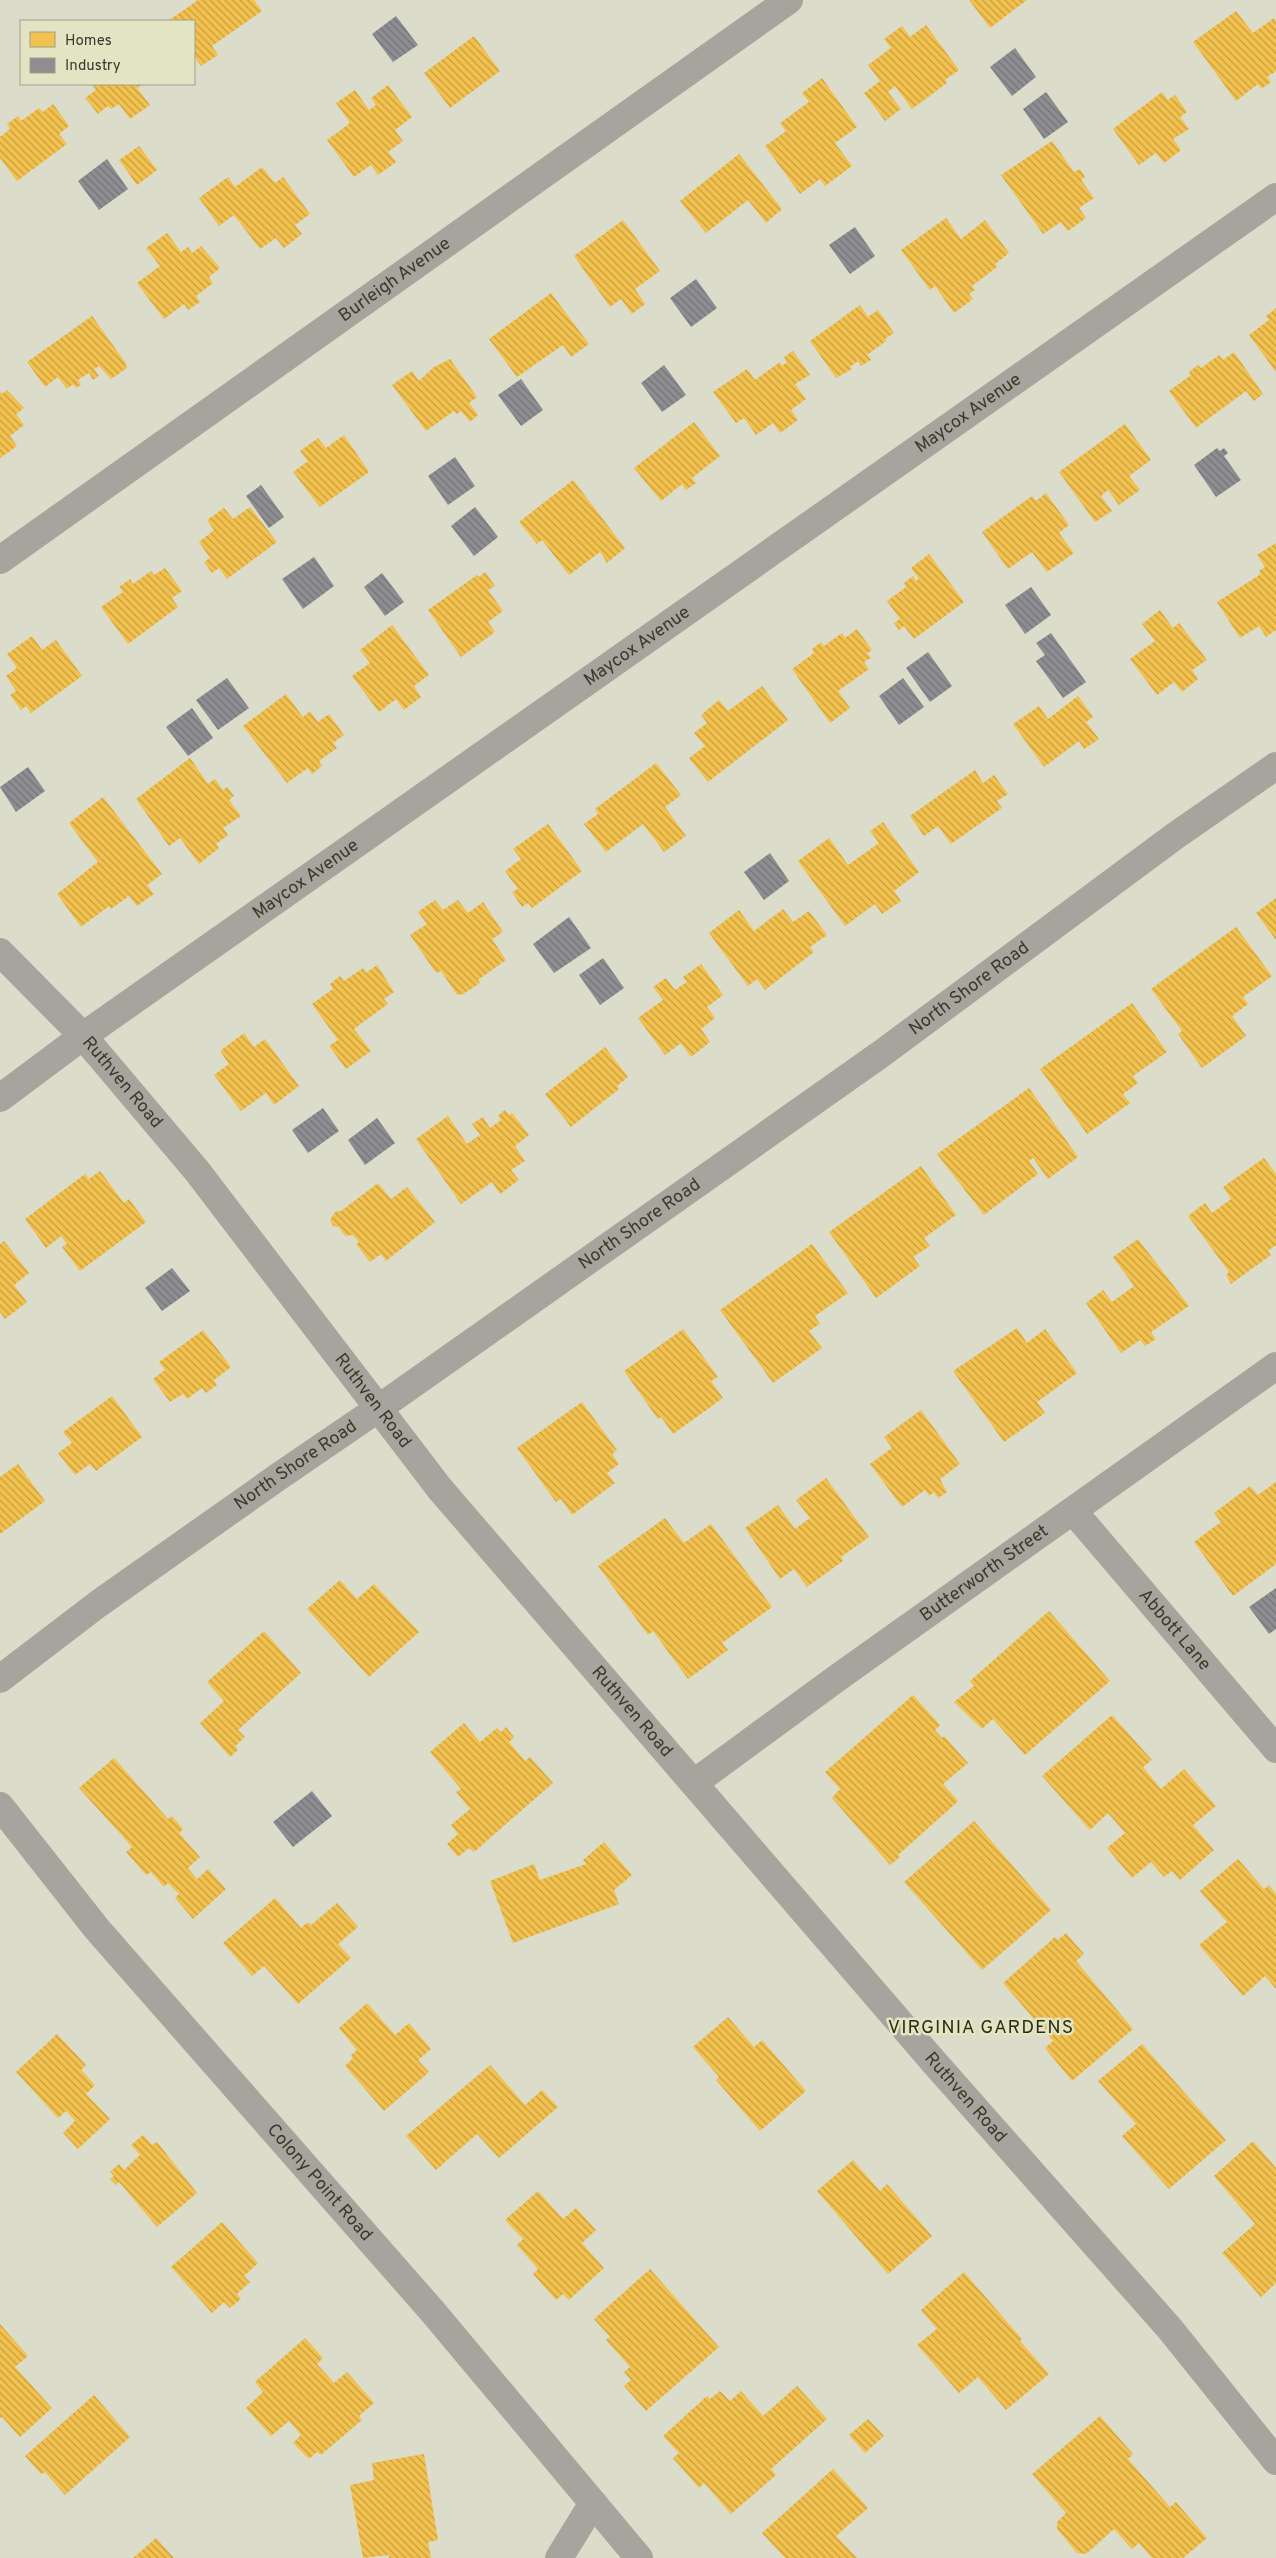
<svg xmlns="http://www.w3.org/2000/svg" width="1276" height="2558" font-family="Overpass,sans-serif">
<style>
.homes{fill:url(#homes-back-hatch)}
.industry{fill:url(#industry-back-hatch)}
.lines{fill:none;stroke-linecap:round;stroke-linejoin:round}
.street{stroke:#a6a59d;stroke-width:28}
.labels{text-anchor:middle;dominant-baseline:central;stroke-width:5;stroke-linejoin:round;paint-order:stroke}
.street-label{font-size:18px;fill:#39392c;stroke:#e3e4c3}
.neighbourhood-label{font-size:19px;letter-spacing:1px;fill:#2d2d11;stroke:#e3e4c3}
</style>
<defs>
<pattern id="homes-back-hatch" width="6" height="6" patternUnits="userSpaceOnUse" patternTransform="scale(1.25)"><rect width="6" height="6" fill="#f2c14e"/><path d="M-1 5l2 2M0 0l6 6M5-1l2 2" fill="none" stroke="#c59e41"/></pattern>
<pattern id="industry-back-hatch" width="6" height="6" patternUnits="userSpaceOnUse" patternTransform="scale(1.25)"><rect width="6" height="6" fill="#8d8d92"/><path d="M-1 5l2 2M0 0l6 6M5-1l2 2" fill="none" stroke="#747477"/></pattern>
</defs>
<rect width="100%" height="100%" fill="#dcdccb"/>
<!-- homes -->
<path class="homes" d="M198 0H254L262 11 212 46 218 55 201 66 194 56V21H168Z
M969 0H1027L990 28Z
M1236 11 1253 33 1274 18 1276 22V71L1267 77 1271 82 1261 89 1258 84 1236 101 1193 42Z
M926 25 959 70 945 80 947 83 912 109 895 86 888 92 901 109 885 121 864 93 880 81 868 65 891 48 884 39 902 26 910 37Z
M474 36 500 71 450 108 424 73Z
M822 78 857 127 835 143 852 166 825 186 820 179 800 194 765 146 786 131 780 123 809 102 802 93Z
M92 84H143L137 88 150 105 130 119 119 104 111 109 108 106 98 114 85 98 96 90Z
M388 85 412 117 395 130 403 141 388 152 396 162 378 175 371 165 354 177 327 140 350 123 336 103 355 90 369 110 376 105 371 98Z
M1162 92 1168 100 1175 95 1187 112 1180 117 1189 129 1173 139 1181 150 1164 163 1156 153 1139 165 1113 129Z
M53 104 69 126 59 134 67 144 17 181 0 158V137L10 129 7 124 18 116 21 121 39 108 43 112Z
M1052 141 1074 172 1080 169 1085 177 1081 180 1094 198 1079 208 1086 218 1068 231 1061 222 1043 234 1001 175Z
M139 146 157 170 137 185 119 160Z
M739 154 782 209 766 223 748 200 706 233 680 201Z
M262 167 275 183 283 177 310 214 295 225 302 234 284 248 276 238 260 249 234 215 219 226 199 198 228 177 235 187Z
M946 218 961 239 985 220 1009 253 995 264 997 267 972 286 975 290 969 294 973 299 954 313 935 286 930 290 901 250Z
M623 220 660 271 635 289 645 304 632 314 621 299 610 307 574 256Z
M167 233 181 252 188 247 192 253 201 246 220 268 209 277 213 283 196 296 200 302 188 310 184 304 164 319 137 283 160 266 146 248Z
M551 293 589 344 571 357 563 345 517 377 489 339Z
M860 305 868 317 878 310 894 333 885 339 886 341 867 355 871 360 861 366 858 361 850 367 852 369 836 378 810 341Z
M1276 308V372L1249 335 1269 320 1266 316Z
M92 316 125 362 127 368 111 379 99 366 94 369 99 376 93 380 89 373 78 380 81 385 76 388 73 384 67 389 58 377 45 387 27 362Z
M793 351 810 375 795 384 806 399 791 410 798 420 780 433 773 423 756 435 744 418 736 423 713 392 747 369 755 380 780 362 782 366 787 362 784 357Z
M1234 352 1263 394 1254 401 1246 391 1196 428 1169 391 1191 375 1189 372 1198 365 1201 368 1219 355 1223 360Z
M450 359 477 397 469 403 478 415 470 422 461 411 457 414 454 411 426 431 392 385 412 371 419 381 434 367Z
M7 390 24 408 16 414 24 425 10 436 17 446 0 458V391L2 394Z
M694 422 720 456 692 478 696 483 686 490 682 484 661 501 634 468Z
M1125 424 1151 460 1129 476 1140 490 1119 505 1108 490 1101 496 1112 511 1095 522 1059 472Z
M344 435 369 472 320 507 293 472 308 461 300 451 318 438 326 448Z
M573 480 625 548 607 563 600 552 569 575 542 540 537 544 519 522Z
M1046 493 1069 525 1059 533 1074 553 1047 572 1032 552 1008 569 982 532 1032 496 1036 501Z
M250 507 277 542 227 579 219 568 212 573 204 562 210 558 199 542 214 530 207 520 224 508 233 519Z
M1276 543V630L1266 637 1259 626 1240 638 1217 602 1261 574 1259 571 1265 567 1257 555Z
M929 554 964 602 914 639 904 626 899 630 894 623 900 619 887 601 906 587 904 583 913 576 916 581 919 579 911 568Z
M165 568 182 591 172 598 178 607 128 644 101 607 123 592 119 587 130 579 133 584 151 571 154 575Z
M485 572 495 586 488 590 503 611 488 622 495 632 461 657 428 610 477 575 479 577Z
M1160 610 1173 628 1179 623 1207 660 1192 670 1198 679 1182 692 1174 682 1157 695 1130 659 1155 641 1142 624Z
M392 625 429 675 414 686 421 697 404 710 396 699 379 712 352 676 370 663 360 650Z
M857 629 872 650 867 653 871 658 864 662 869 669 838 691 850 708 830 723 792 669 814 653 812 649 821 642 824 646 842 633 845 638Z
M32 636 42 650 56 640 82 676 31 713 26 706 21 710 10 695 16 691 6 676 17 668 7 654Z
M762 686 788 720 708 782 689 758 705 746 694 733 707 723 701 715 719 700 728 711Z
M286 694 303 717 310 711 318 722 329 714 344 735 333 743 337 748 319 761 322 766 312 774 308 768 287 783 243 726Z
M1078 696 1093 717 1086 722 1099 739 1084 749 1079 741 1044 767 1013 724 1039 706 1048 719Z
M190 758 208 784 215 779 223 790 227 787 234 796 229 800 241 816 223 828 228 835 216 844 219 848 199 864 180 838 169 846 136 799Z
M656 763 681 795 665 807 686 836 664 852 643 824 606 852 584 824 598 814 595 809Z
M975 770 983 783 994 775 1008 794 997 801 1002 808 951 844 938 826 924 836 910 816Z
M103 797 162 874 147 885 154 894 137 906 129 896 111 909 109 906 81 927 57 894 98 862 69 823Z
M883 822 919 872 894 891 901 901 882 914 875 904 845 926 798 861 829 838 848 865 879 843 870 831Z
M548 824 582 871 532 908 528 903 522 907 512 892 518 889 505 871 521 859 513 849Z
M1276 898V940L1256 913Z
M435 900 443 910 458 900 468 913 483 902 503 932 492 939 506 960 478 980 480 983 463 994 457 995 441 971 436 973 410 935 427 924 418 912Z
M783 909 793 922 809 911 827 935 810 947 814 952 765 990 757 979 748 986 709 933 739 910 754 931Z
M1236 927 1272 976 1243 997 1248 1004 1232 1016 1246 1036 1202 1068 1178 1034 1182 1031 1151 989Z
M701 964 723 995 707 1007 715 1018 701 1029 710 1042 691 1057 681 1043 665 1055 638 1018 663 1000 653 987 666 978 675 990 687 982 683 977Z
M377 965 394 992 384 999 388 1004 354 1029 371 1051 346 1069 329 1046 338 1040 312 1004 333 989 330 984 340 976 344 981 363 968 366 973Z
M1132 1003 1167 1052 1133 1076 1138 1083 1123 1094 1130 1103 1087 1134 1040 1069Z
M244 1033 254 1047 265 1039 299 1086 274 1105 266 1093 241 1111 214 1075 229 1064 220 1051Z
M605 1047 628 1077 617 1086 619 1089 571 1127 545 1094Z
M1029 1088 1078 1157 1048 1179 1033 1158 1029 1161 1038 1174 984 1215 937 1154Z
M505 1110 509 1115 512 1113 529 1135 515 1146 525 1161 511 1170 519 1180 500 1194 492 1182 461 1204 416 1139 448 1116 467 1144 480 1135 472 1124 483 1117 490 1128 501 1120 498 1116Z
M1264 1158 1276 1174V1245L1268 1251 1271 1255 1231 1284 1226 1275 1229 1272 1188 1216 1205 1203 1212 1213 1231 1199 1223 1187Z
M921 1166 956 1215 924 1238 930 1246 913 1257 920 1266 876 1298 829 1232Z
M100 1171 124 1203 129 1199 146 1222 80 1271 62 1247 67 1244 61 1236 46 1248 25 1219 85 1174 89 1179Z
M378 1183 391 1199 407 1187 435 1222 386 1261 381 1254 370 1262 356 1244 359 1242 353 1235 345 1236 339 1227 333 1226 330 1220 336 1211H341Z
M1138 1239 1189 1306 1151 1332 1156 1339 1145 1346 1140 1340 1121 1353 1086 1303 1103 1290 1112 1302 1134 1286 1113 1257Z
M4 1241 29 1273 14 1285 27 1302 5 1319 0 1312V1244Z
M812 1244 848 1293 815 1316 820 1324 809 1331 822 1348 773 1383 720 1310Z
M1017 1328 1027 1343 1045 1329 1077 1373 1037 1402 1045 1413 1004 1442 953 1371Z
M683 1329 718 1377 711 1381 723 1398 673 1434 661 1417 658 1419 624 1371Z
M203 1330 231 1367 214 1380 217 1385 206 1393 202 1388 187 1399 183 1394 170 1402 153 1379 165 1370 159 1362Z
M112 1396 142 1437 96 1471 90 1464 75 1475 58 1453 72 1443 63 1432Z
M582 1402 617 1450 612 1454 619 1464 607 1473 615 1483 572 1515 561 1499 556 1502 517 1448Z
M921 1410 960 1464 940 1479 947 1492 938 1498 934 1492 929 1496 925 1490 902 1507 870 1464 892 1448 884 1437Z
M18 1464 45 1501 0 1534V1477Z
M826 1478 869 1537 841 1557 843 1561 807 1587 794 1569 780 1579 745 1528 778 1505 795 1529 810 1518 796 1500Z
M1276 1482V1564L1233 1596 1194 1542 1221 1522 1214 1513 1250 1486 1258 1495Z
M665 1518 684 1543 711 1524 772 1607 722 1643 728 1650 688 1679 653 1631 648 1635 598 1566Z
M340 1580 357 1599 374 1584 419 1632 369 1677 307 1609Z
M1049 1611 1110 1681 1025 1755 993 1719 982 1729 954 1702 974 1686 970 1681Z
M264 1631 301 1673 238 1730 245 1737 235 1746 238 1750 230 1757 200 1723 224 1701 207 1682Z
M913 1695 940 1725 935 1730 942 1738 944 1736 968 1763 943 1784 958 1801 954 1805 898 1855 900 1857 890 1865 832 1798 840 1789 825 1772Z
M1112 1715 1152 1760 1143 1767 1161 1789 1184 1769 1216 1806 1193 1825 1214 1850 1180 1880 1172 1871 1164 1877 1151 1862 1132 1878 1107 1848 1125 1833 1108 1813 1090 1830 1042 1776Z
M464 1723 480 1742 497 1728 501 1732 506 1727 514 1737 509 1742 525 1761 530 1757 553 1783 474 1852 469 1848 458 1857 447 1844 458 1834 451 1825 470 1809 456 1792 461 1789 430 1752Z
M114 1758 168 1819 172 1816 183 1829 179 1833 200 1857 188 1868 197 1879 208 1869 226 1889 193 1919 175 1898 179 1894 168 1883 164 1887 151 1872 146 1875 126 1852 132 1847 79 1788Z
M974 1821 1051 1910 982 1970 904 1882Z
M604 1842 632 1875 614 1890 619 1904 513 1943 490 1881 534 1864 540 1880 586 1864 583 1860Z
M1238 1859 1264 1889 1269 1885 1276 1894V1989L1265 1976 1243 1996 1199 1945 1227 1922 1200 1891Z
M275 1898 301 1928 308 1922 311 1925 337 1903 358 1927 338 1944 351 1958 298 2004 264 1966 252 1976 223 1943Z
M1066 1933 1084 1954 1076 1961 1133 2029 1072 2081 1045 2048 1053 2041 1003 1983 1055 1937 1058 1940Z
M367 2003 395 2035 409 2023 431 2049 418 2060 429 2072 384 2111 345 2066 353 2058 351 2055 357 2050 339 2028Z
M728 2017 754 2047 762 2040 806 2091 760 2131 716 2080 719 2077 693 2047Z
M57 2034 86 2065 81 2070 95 2085 86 2094 110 2119 78 2149 63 2133 75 2121 66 2111 58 2118 16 2072Z
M1142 2044 1226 2140 1169 2189 1122 2136 1136 2124 1098 2081Z
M490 2065 525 2105 542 2090 558 2107 499 2158 477 2134 436 2170 406 2136Z
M143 2135 152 2145 157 2142 197 2193 157 2227 119 2182 116 2185 110 2179 114 2176 110 2172 119 2164 124 2170 140 2155 131 2145Z
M1253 2141 1276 2168V2283L1261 2297 1222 2253 1255 2224 1214 2176Z
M853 2160 880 2191 887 2184 932 2236 888 2274 817 2191Z
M538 2191 563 2219 576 2208 596 2230 582 2243 604 2268 569 2300 563 2294 556 2300 533 2274 538 2269 517 2245 523 2239 505 2220Z
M222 2222 258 2263 244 2276 250 2282 237 2294 241 2299 230 2308 224 2302 212 2313 171 2267Z
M650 2269 719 2347 646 2411 624 2386 631 2380 624 2372 630 2367 606 2340 610 2337 594 2319Z
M964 2272 1022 2339 1020 2341 1049 2374 1006 2410 978 2377 959 2393 917 2345 937 2329 921 2310Z
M0 2324 28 2356 15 2367 52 2408 20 2437 2 2417 0 2418Z
M305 2338 323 2358 317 2364 334 2383 347 2372 374 2403 359 2416 362 2420 321 2455 317 2452 309 2459 293 2443 301 2435 289 2421 271 2436 246 2408 263 2392 255 2382Z
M797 2386 827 2419 771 2469 776 2475 731 2514 704 2483 699 2488 673 2458 679 2453 663 2436 707 2396 710 2399 720 2391 730 2401 741 2391 763 2416Z
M94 2395 130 2437 65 2495 45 2472 41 2474 25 2456Z
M1100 2416 1133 2454 1128 2459 1170 2507 1176 2502 1207 2538 1183 2558H1152L1139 2543 1132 2549 1114 2529 1086 2554 1077 2553 1057 2529V2522L1066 2513 1032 2474Z
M868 2419 884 2436 865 2453 849 2435Z
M424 2454 438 2540 428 2542 431 2558H389V2555L363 2558 350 2485 374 2480 372 2463Z
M833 2469 868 2508 836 2536 857 2558H785L762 2533Z
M156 2538 174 2558H133Z"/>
<!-- industry -->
<path class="industry" d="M396 16 418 45 393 62 372 34Z
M1015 48 1036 77 1012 96 990 67Z
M1046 92 1068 122 1044 139 1023 109Z
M107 159 128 189 99 210 78 181Z
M855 227 875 256 850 274 829 245Z
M696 279 717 308 691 327 670 298Z
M664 365 686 395 662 412 641 383Z
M521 379 543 410 521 426 498 395Z
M1217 448 1220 451 1224 448 1228 453 1224 456 1241 480 1216 497 1194 465Z
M455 457 475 486 448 505 428 476Z
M261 485 284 517 269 528 246 496Z
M475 507 498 537 474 556 451 526Z
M314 557 334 586 303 609 282 579Z
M382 573 404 602 385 616 364 587Z
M1031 587 1051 615 1025 634 1005 605Z
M1051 633 1086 682 1063 698 1036 661 1045 655 1036 643Z
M928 652 952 686 930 702 906 668Z
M227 678 249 708 218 730 196 700Z
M903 678 924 707 899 725 879 696Z
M192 708 213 738 188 756 166 727Z
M28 767 45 791 16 812 0 787Z
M770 853 789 881 764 900 744 872Z
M569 917 591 948 554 973 533 944Z
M603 958 624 988 600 1005 579 975Z
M323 1108 339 1131 308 1153 292 1130Z
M377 1118 395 1143 365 1165 348 1140Z
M172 1268 190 1291 162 1311 145 1288Z
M1276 1588V1629L1269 1634 1249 1607Z
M312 1791 332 1816 293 1847 273 1822Z"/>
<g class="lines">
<!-- street -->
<g class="street">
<path id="s1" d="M0 560 789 0"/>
<path id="s2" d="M0 952 83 1036 197 1171 440 1489 933 2061 1170 2329 1276 2461"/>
<path id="s3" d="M0 1098 83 1036 1276 197"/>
<path id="s4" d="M1074 1512 1276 1749"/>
<path id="s5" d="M0 1679 98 1604 278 1477 379 1408 881 1054 1175 836 1276 766"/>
<path id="s6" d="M694 1783 840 1676 1276 1366"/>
<path id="s7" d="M0 1806 97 1929 433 2312 639 2558"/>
<path d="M559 2558 593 2503"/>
</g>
</g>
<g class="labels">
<!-- street labels -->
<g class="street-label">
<text stroke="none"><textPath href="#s1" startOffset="484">Burleigh Avenue</textPath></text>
<text stroke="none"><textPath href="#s3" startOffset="1186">Maycox Avenue</textPath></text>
<text stroke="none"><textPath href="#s3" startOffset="781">Maycox Avenue</textPath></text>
<text stroke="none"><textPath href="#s3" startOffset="376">Maycox Avenue</textPath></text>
<text stroke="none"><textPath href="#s5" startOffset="1190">North Shore Road</textPath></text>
<text stroke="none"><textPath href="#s2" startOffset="179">Ruthven Road</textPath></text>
<text stroke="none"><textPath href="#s5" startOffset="785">North Shore Road</textPath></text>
<text stroke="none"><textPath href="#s2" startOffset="584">Ruthven Road</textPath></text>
<text stroke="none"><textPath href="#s5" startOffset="365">North Shore Road</textPath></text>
<text stroke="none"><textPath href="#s6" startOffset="358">Butterworth Street</textPath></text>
<text stroke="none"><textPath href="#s4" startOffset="155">Abbott Lane</textPath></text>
<text stroke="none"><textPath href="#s2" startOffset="989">Ruthven Road</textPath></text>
<text stroke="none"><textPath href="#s2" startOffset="1499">Ruthven Road</textPath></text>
<text stroke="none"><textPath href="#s7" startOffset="494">Colony Point Road</textPath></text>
</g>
<!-- neighbourhood labels -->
<g class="neighbourhood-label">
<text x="981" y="2028">VIRGINIA GARDENS</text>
</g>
</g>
<!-- legend -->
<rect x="20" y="20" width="175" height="65" fill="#e3e4c3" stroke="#9fa087"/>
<rect x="30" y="32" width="25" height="15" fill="#f2c14e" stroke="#9fa087"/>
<text x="65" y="45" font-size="15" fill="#39392c">Homes</text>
<rect x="30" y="58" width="25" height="15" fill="#8d8d92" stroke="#9fa087"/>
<text x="65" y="70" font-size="15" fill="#39392c">Industry</text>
</svg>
